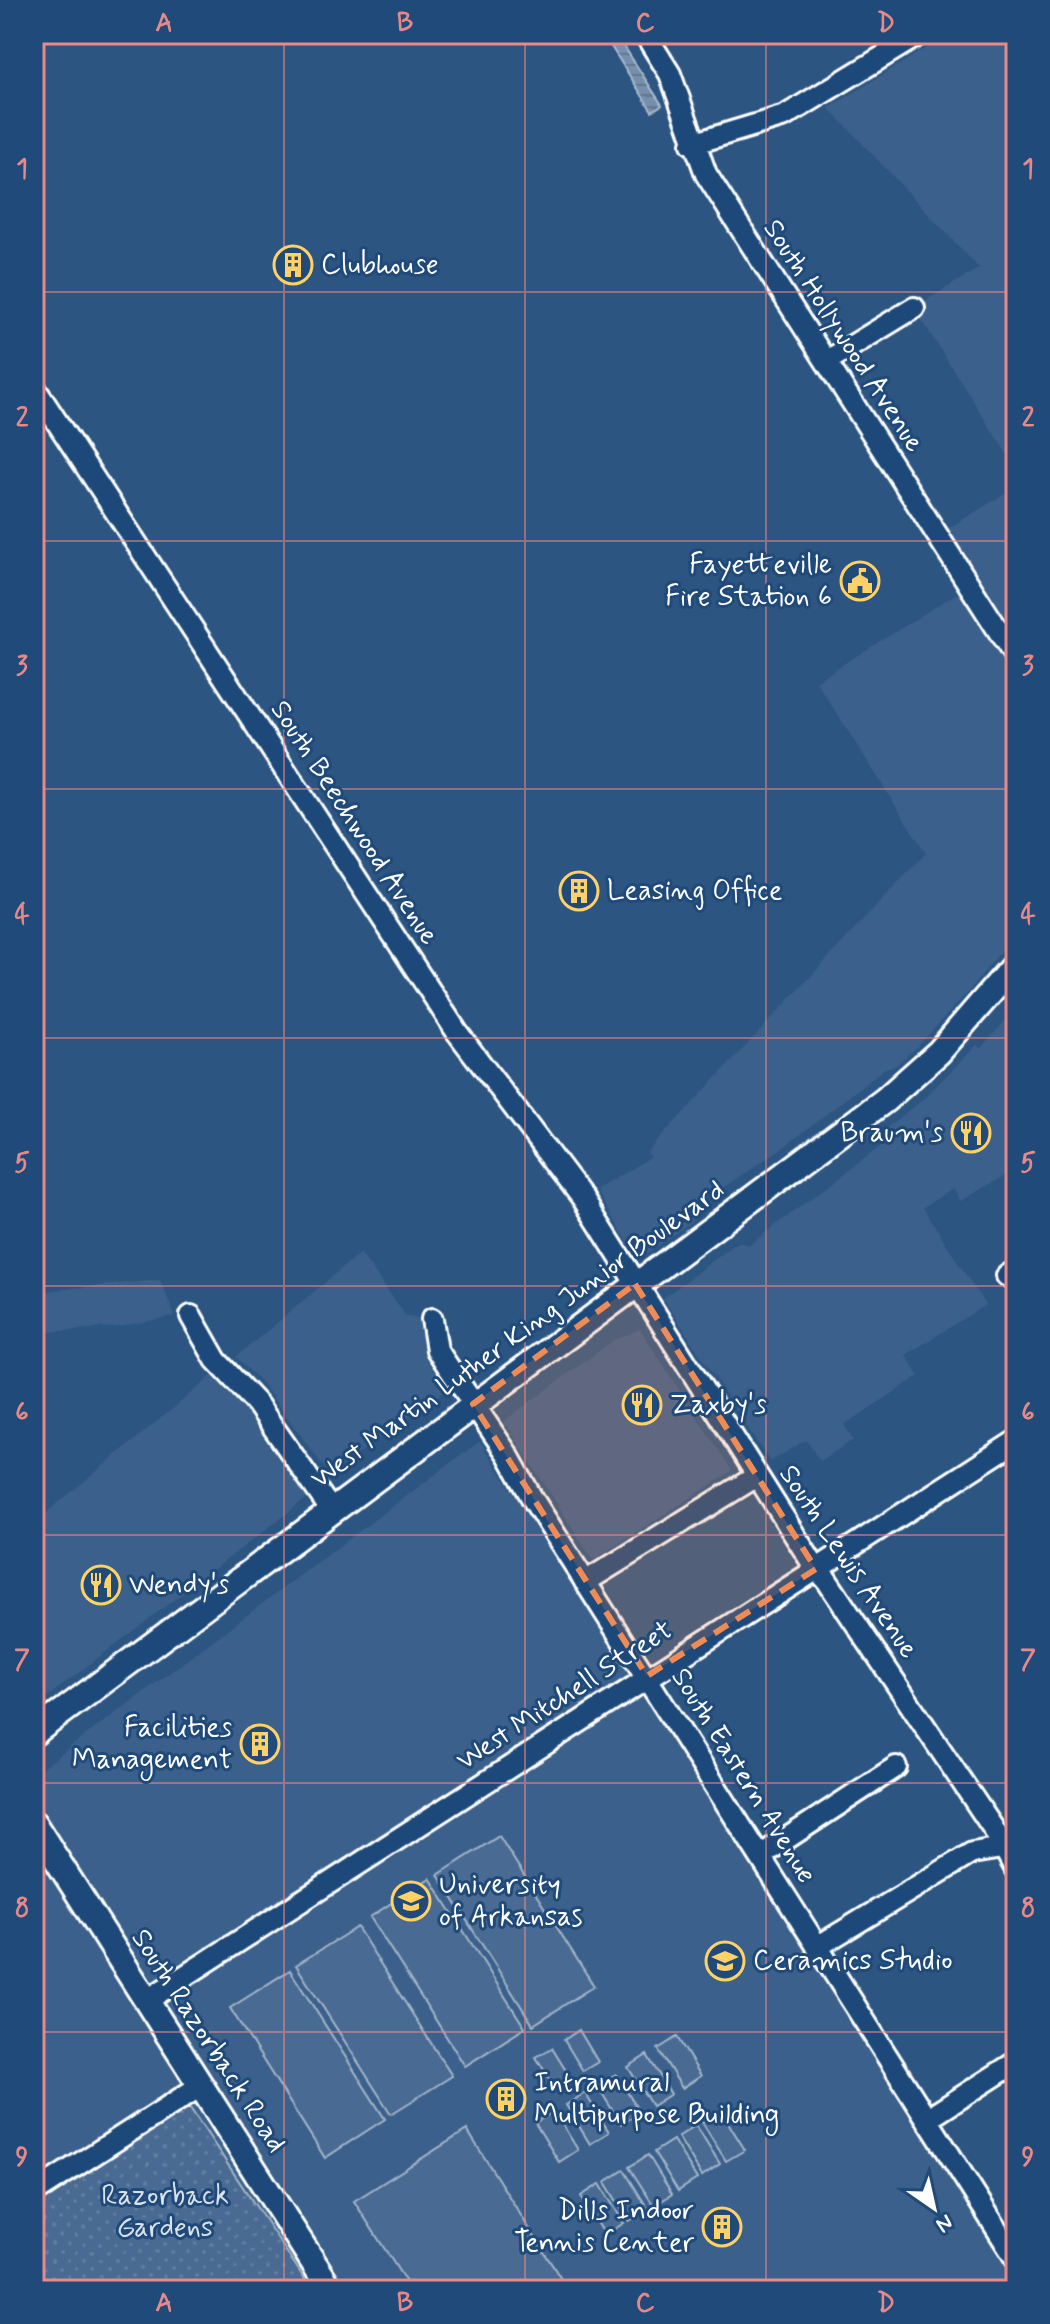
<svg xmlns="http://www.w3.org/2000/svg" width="1050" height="2324" font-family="Mynerve,sans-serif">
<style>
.built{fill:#3b618b}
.grass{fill:#486b92;stroke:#a4b5c8;stroke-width:2}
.park{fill:url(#park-dots);stroke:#a4b5c8;stroke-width:2}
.water{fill:url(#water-rules);stroke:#acbcce;stroke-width:2}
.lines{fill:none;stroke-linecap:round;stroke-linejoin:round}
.minor-casing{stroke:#fff;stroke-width:26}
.major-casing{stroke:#fff;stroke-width:30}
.minor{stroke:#1f4a7a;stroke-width:20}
.major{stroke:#1f4a7a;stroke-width:24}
.marked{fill:#ef8b55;fill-opacity:0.2;stroke:#ef8b55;stroke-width:6;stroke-dasharray:16 10;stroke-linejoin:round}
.grid{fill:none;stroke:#e88989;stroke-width:2;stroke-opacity:0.55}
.labels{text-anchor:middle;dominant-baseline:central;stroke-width:6;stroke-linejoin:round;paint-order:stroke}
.poi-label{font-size:28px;fill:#fff;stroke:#1f4a7a;text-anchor:start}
.street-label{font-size:28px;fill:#fff;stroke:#1f4a7a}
.park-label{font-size:28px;fill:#dae1e9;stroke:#1f4a7a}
.neatline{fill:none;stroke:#e88989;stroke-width:3}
.grid-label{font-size:26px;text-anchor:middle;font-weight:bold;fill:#e88989}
</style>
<defs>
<pattern id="park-dots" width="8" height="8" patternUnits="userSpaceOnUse" patternTransform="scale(2)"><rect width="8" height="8" fill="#486b92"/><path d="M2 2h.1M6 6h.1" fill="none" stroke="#6381a2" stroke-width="1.8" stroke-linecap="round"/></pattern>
<pattern id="water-rules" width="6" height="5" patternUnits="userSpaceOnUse" patternTransform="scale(2)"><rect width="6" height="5" fill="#748fad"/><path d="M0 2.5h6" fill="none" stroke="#66788b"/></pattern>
</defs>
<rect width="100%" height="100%" fill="#2c5582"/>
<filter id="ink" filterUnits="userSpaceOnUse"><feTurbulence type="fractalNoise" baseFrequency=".0125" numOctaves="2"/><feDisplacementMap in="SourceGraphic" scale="16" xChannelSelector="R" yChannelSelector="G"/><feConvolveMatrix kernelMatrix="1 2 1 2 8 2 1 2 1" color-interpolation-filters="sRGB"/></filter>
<g filter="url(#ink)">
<!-- built -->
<path class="built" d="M949 34H1016V468L914 308 979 268 829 108Z
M1016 487V634L944 531Z
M959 592 982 619 1016 677V932L970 990 916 1048 895 1066 885 1068 788 1144 692 1208V1221L645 1255 635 1253 596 1190 650 1157 647 1152 926 853 816 681Z
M1016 1009V1170L961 1201 953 1189 923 1207 985 1305 906 1355 919 1376 844 1425 853 1440 820 1461 806 1440 770 1462 663 1298 738 1242 749 1245 884 1144 877 1135 921 1101 977 1045 981 1048Z
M360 1253 407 1317 418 1318 425 1357 446 1390 330 1475 261 1382 236 1357Z
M160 1280 175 1316 117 1327 34 1333V1292Z
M640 1329 732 1471 593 1560 504 1421 614 1340Z
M212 1376 241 1404 307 1498 34 1707V1523Z
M480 1441 628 1672 724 1798 1016 2259V2290H34V1774Z"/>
<!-- grass -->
<path class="grass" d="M499 1836 594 1986 533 2025 438 1875Z
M430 1878 525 2028 465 2066 370 1917Z
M357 1927 452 2076 391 2114 296 1965Z
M290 1970 385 2119 325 2158 230 2008Z
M579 2030 598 2062 583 2071 564 2040Z
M677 2037 701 2076 682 2088 658 2049Z
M552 2048 571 2079 556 2089 536 2057Z
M647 2055 671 2094 652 2106 628 2067Z
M616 2074 640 2113 621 2124 597 2085Z
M585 2093 609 2132 590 2144 566 2105Z
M554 2111 578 2150 559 2162 535 2123Z
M721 2111 745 2150 726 2161 702 2122Z
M696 2125 720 2164 702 2176 678 2137Z
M467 2130 568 2290H411L354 2201Z
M673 2140 697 2179 678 2191 654 2152Z
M648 2155 672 2194 654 2206 629 2167Z
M624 2170 648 2209 629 2221 605 2182Z
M600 2184 624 2223 605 2235 581 2196Z"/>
<!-- park -->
<path class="park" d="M188 2105 312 2290H34V2204Z"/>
<!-- water -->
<path class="water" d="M603 34H616L662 105 652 111Z"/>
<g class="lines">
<defs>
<path id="minor" d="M645 34 670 74 706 174 1016 658
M692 144 785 116 920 34
M827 361 914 308
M34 387 457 1032 583 1199 816 1569 826 1579 993 1828 1016 1870
M1007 1276 1016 1270
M191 1316 216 1360 257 1404 331 1510
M432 1319 437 1350 508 1455 532 1498 1016 2259
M585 1582 757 1476
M760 1856 896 1767
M817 1947 972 1853 1002 1848 1016 1839
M146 2001 1016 1441
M929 2118 1016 2062
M34 2193 200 2086"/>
<path id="major" d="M34 1733 885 1100 939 1052 1016 963
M34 1824 331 2290"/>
</defs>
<!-- minor casing -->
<use href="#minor" class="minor-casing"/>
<!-- major casing -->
<use href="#major" class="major-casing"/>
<!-- minor -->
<use href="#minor" class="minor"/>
<!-- major -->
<use href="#major" class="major"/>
</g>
</g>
<!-- marked area -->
<path class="marked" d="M635 1284 816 1569 647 1676 473 1404Z"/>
<!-- grid -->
<path class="grid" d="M284 34V2290M525 34V2290M766 34V2290M34 292H1016M34 541H1016M34 789H1016M34 1038H1016M34 1286H1016M34 1535H1016M34 1783H1016M34 2032H1016"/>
<!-- icons -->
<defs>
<symbol id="building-ring" viewBox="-11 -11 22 22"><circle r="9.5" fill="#1f4a7a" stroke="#ffd166" stroke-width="1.5"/><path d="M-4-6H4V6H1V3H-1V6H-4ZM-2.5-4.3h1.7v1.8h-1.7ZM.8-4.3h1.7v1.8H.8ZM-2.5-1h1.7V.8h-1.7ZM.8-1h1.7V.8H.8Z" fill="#ffd166"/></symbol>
<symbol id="civic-ring" viewBox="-11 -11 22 22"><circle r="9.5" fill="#1f4a7a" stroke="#ffd166" stroke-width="1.5"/><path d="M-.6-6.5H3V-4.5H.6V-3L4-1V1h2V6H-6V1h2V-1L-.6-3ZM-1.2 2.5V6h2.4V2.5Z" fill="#ffd166"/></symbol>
<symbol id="restaurant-ring" viewBox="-11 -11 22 22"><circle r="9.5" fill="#1f4a7a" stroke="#ffd166" stroke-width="1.5"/><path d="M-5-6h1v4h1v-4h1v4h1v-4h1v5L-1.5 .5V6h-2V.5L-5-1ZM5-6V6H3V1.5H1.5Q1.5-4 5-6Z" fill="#ffd166"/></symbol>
<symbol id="university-ring" viewBox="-11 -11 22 22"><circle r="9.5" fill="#1f4a7a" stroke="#ffd166" stroke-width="1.5"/><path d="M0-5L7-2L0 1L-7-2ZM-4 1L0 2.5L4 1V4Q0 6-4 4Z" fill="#ffd166"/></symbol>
</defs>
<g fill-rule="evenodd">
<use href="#building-ring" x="271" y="243" width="44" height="44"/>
<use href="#civic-ring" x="838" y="559" width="44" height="44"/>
<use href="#building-ring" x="557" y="869" width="44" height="44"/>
<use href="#restaurant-ring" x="949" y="1111" width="44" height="44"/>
<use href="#restaurant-ring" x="620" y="1383" width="44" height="44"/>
<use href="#restaurant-ring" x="79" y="1563" width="44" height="44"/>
<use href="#building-ring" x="238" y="1722" width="44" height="44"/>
<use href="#university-ring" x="389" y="1879" width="44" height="44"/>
<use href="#university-ring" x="703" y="1939" width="44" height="44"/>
<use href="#building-ring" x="484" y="2077" width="44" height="44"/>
<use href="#building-ring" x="700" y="2205" width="44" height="44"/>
</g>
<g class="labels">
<!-- poi labels -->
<g class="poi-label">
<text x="321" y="265">Clubhouse</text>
<text x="832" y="565" text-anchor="end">Fayetteville<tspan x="832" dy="32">Fire Station 6</tspan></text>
<text x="607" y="891">Leasing Office</text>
<text x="943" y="1133" text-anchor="end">Braum's</text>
<text x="670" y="1405">Zaxby's</text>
<text x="129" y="1585">Wendy's</text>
<text x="232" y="1728" text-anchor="end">Facilities<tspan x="232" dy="32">Management</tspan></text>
<text x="439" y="1885">University<tspan x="439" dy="32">of Arkansas</tspan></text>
<text x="753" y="1961">Ceramics Studio</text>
<text x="534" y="2083">Intramural<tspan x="534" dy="32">Multipurpose Building</tspan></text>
<text x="694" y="2211" text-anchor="end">Dills Indoor<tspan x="694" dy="32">Tennis Center</tspan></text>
</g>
<!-- street labels -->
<g class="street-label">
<text transform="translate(843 336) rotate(57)">South Hollywood Avenue</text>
<text transform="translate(354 823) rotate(57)">South Beechwood Avenue</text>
<text transform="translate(518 1335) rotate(-36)">West Martin Luther King Junior Boulevard</text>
<text transform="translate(848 1562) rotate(56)">South Lewis Avenue</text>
<text transform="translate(565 1696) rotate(-33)">West Mitchell Street</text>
<text transform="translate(743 1776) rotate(58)">South Eastern Avenue</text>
<text transform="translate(208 2041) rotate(57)">South Razorback Road</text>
</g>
<!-- park labels -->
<g class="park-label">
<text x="165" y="2196">Razorback<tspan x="165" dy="32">Gardens</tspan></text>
</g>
</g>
<!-- margin -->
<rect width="1050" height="2324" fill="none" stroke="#1f4a7a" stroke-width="88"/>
<!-- north arrow -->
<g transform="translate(934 2208) rotate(146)" stroke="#1f4a7a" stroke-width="6" paint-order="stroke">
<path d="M0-6L14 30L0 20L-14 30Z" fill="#ffffff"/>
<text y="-12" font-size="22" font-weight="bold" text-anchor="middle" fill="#ffffff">N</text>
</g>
<rect x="44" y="44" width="962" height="2236" class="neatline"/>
<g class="grid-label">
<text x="164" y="31">A</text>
<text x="405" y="31">B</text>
<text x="645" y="31">C</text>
<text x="886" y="31">D</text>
<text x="22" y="177">1</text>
<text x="1028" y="177">1</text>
<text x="22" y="426">2</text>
<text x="1028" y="426">2</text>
<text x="22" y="674">3</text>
<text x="1028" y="674">3</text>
<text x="22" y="923">4</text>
<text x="1028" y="923">4</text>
<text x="22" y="1171">5</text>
<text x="1028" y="1171">5</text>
<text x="22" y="1420">6</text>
<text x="1028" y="1420">6</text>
<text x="22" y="1668">7</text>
<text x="1028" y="1668">7</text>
<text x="22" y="1916">8</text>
<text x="1028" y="1916">8</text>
<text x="22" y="2165">9</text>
<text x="1028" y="2165">9</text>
<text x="164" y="2311">A</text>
<text x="405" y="2311">B</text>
<text x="645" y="2311">C</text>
<text x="886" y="2311">D</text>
</g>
</svg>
